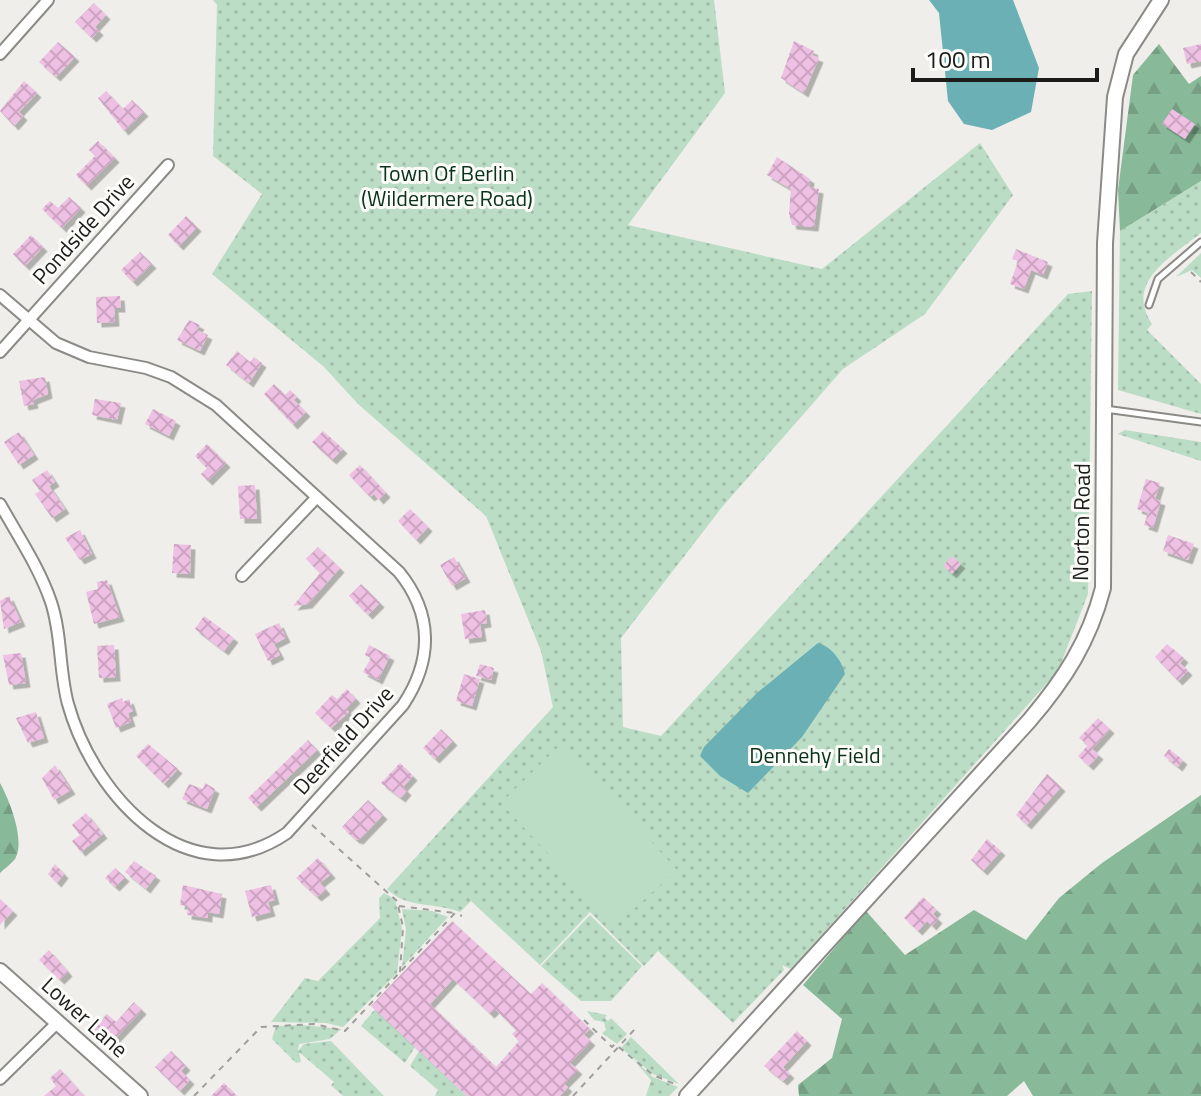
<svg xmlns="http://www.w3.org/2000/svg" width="1201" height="1096" font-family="'Titillium Web',sans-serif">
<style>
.grass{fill:url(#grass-dots)}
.forest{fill:url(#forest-firs)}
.garden{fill:#bbddc5}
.water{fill:#6ab0b4}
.building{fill:url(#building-cross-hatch);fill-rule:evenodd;filter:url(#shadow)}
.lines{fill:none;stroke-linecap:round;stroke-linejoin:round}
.service-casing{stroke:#8b8a86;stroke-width:9}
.minor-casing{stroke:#8b8a86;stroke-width:14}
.tertiary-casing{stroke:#8b8a86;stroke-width:18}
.secondary-casing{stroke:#8b8a86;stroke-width:18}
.path{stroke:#9f9e9b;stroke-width:2;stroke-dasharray:6 6;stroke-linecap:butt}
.service{stroke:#fff;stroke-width:5}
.minor{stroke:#fff;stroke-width:10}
.tertiary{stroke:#fff;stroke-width:14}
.secondary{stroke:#fff;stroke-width:14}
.labels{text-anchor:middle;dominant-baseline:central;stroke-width:6;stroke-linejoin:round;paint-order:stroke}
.park-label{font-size:22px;fill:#09311b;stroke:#fcfcf8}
.street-label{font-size:22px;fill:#1c1c1b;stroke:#fcfcf8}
</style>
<defs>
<pattern id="grass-dots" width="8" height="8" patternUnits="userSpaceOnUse" patternTransform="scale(2)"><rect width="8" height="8" fill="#bbddc5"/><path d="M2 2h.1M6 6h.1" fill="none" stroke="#a0bda9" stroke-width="1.8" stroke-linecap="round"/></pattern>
<pattern id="forest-firs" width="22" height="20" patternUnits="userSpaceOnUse" patternTransform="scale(2)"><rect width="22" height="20" fill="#88b998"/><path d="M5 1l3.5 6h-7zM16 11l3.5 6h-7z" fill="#759e82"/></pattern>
<pattern id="building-cross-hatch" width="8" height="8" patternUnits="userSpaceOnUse" patternTransform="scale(2)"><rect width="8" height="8" fill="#eec0e3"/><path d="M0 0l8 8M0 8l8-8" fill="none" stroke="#cca4c2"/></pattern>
<filter id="shadow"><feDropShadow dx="4.5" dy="4.5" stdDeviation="0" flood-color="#0004"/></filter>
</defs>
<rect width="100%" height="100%" fill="#efeeea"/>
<!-- grass -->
<path class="grass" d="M213 0H714L725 93 628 225 822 269 980 143 1013 195 925 314 843 369 723 506 621 638 623 727 661 736 1068 294 1092 291 1088 594 1058 671 791 969 782 965 784 970 733 1023 658 951 644 966 590 912 540 965 471 901 460 912C435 902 407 909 387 889L553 707 541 651 486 516 358 404 324 367 212 274 262 194 213 156 217 5Z
M1201 181V233C1171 257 1124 282 1152 324L1147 330 1201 384V414L1118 390 1120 231Z
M1201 253V278L1192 270 1176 277Z
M1125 430 1201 442V461L1118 434Z
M384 893 395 899 402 929 397 973 343 1027 326 1023 271 1022 305 978 318 981 380 918 379 898Z
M402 909 432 911 448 917 402 967 406 930Z
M590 915 642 966 611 1001H581L541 966Z
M375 1009 415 1047 405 1063 361 1026Z
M587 1011 607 1015 605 1018 608 1021 611 1018 627 1034 617 1044 602 1033 606 1030 604 1022 594 1020Z
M302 1025 341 1029 330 1039 299 1044 298 1051 304 1044 331 1041 384 1096H343L331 1085 334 1082 299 1052 301 1062 296 1063 272 1039 276 1026Z
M631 1037 679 1084 653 1074 621 1048Z
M419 1051 466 1096H435L438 1090 410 1066Z
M633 1059 653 1077 678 1087 669 1096H646L651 1080Z"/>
<!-- forest -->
<path class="forest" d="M1159 44 1189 84 1201 76V181L1120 231 1118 190 1133 75Z
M0 783C9 799 26 841 15 859 11 864 4 869 0 873Z
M1201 795V1096H1033L1024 1081 1007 1096H799L798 1085 832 1058 842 1019 803 985 866 911 905 955 974 910 1026 940 1059 898 1102 863Z"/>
<!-- garden -->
<path class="garden" d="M562 743 677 870 615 926 501 803Z"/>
<!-- water -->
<path class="water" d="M929 0H1013L1039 68 1031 112 992 130 964 124 948 101 939 13Z
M818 643C831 646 843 662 845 674L802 737 748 793 720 776 700 756 704 747 757 693Z"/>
<!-- building -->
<path class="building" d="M94 3 106 15 95 27 99 31 92 38 75 22Z
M794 41 814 51 812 55 819 58 804 93 781 78Z
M58 42 75 57 56 77 39 62Z
M1201 44V61L1187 64 1183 48Z
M24 81 37 93 19 112 23 116 14 126 0 111Z
M106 91 123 109 132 100 144 112 124 131 98 98Z
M1172 109 1195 124 1185 139 1162 124Z
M98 141 115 158 87 186 76 175 95 156 89 150Z
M777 157 810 179 809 187 819 189 814 227 792 225 789 213 791 189 767 175Z
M69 197 81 208 62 228 42 209 50 201 58 208Z
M186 216 197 227 179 246 168 235Z
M31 235 43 247 25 266 13 254Z
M1016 249 1048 262 1043 275 1031 270 1024 289 1010 284 1018 261 1012 259Z
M140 252 152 264 133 282 121 270Z
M120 296 121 308H114L115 322 97 323 96 297Z
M189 320 200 325 197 330 208 335 200 351 177 340Z
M237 351 250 362 254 357 262 363 249 383 226 365Z
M45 377 48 394 33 400 34 404 24 406 19 381Z
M274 384 285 395 290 390 297 397 294 400 306 412 293 425 264 394Z
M95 399 121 403 117 420 92 415Z
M153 409 176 421 169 436 145 424Z
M323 431 343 449 332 460 312 442Z
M19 432 34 455 19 465 4 442Z
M207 444 226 463 208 481 201 474 207 468 195 456Z
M360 465 386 493 379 500 374 494 370 497 349 475Z
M47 470 55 482 49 486 65 509 52 518 35 494 40 491 32 480Z
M1146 479 1160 483 1155 499 1161 501 1153 528 1144 525 1148 513 1137 509Z
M255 485 257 519H240L238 486Z
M410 509 428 527 416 540 398 521Z
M80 530 92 554 80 560 65 538Z
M1168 535 1194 544 1188 560 1163 551Z
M174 544 191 545 190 574 172 573Z
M318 547 340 568 308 604 293 606 320 573 306 559Z
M952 556 961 564 952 574 943 566Z
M454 557 466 578 452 586 440 565Z
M107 580 120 617 94 624 86 592 98 589 97 582Z
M361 584 380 603 368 615 349 596Z
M9 596 21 622 4 629 0 601Z
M485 610 487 623 480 624 482 637 465 639 461 614Z
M204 616 234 638 224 651 195 629Z
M279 623 286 638 274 644 280 655 268 661 255 634Z
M1167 644 1184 658 1180 663 1188 671 1178 681 1155 657Z
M114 645 116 677 99 678 97 646Z
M369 645 390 656 378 680 363 672 371 658 365 655Z
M21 653 26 683 9 685 3 655Z
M480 664 494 668 491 680 476 676Z
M464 674 480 679 472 706 456 701Z
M347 689 356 699 346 709 349 712 331 728 315 713 332 695 337 699Z
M122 698 123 702 129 699 133 711 128 713 131 722 116 728 107 704Z
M36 712 44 738 28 743 16 718Z
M1098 718 1110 729 1092 749 1099 755 1089 766 1078 756 1088 745 1079 738Z
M441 729 453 741 435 759 423 748Z
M308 740 317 750 257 807 248 798Z
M148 744 178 769 164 784 136 756Z
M1169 749 1183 760 1178 767 1164 756Z
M400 763 413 776 403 787 407 791 401 798 381 783Z
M55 765 71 790 54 800 42 778Z
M1047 774 1061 787 1027 825 1016 815Z
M205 783 215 789 207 809 182 799 189 784 203 789Z
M368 800 383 815 359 840 355 839 342 827Z
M86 813 103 834 81 852 72 841 80 835 72 825Z
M987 839 1001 851 983 871 971 860Z
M318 858 331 874 320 883 326 890 317 897 296 878Z
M134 861 156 876 146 889 125 872Z
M55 864 64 874 57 883 48 874Z
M115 868 125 877 115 887 105 878Z
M183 885 222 894 219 914 208 912V918L187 915 188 906 180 905Z
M271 885 275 900 268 902 271 912 252 917 245 891Z
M923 897 937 910 933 914 938 919 932 926 927 921 918 931 904 918Z
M0 899 13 911 0 925Z
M452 921 531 994 542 983 590 1029 584 1035 591 1041 570 1063 578 1070 564 1084 568 1087 560 1096H467L371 1006ZM453 979 490 1014 495 1009 516 1030 512 1034 519 1041 496 1067 430 1004Z
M49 950 68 972 60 980 39 960Z
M134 1002 142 1010 108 1046 92 1030 107 1014 116 1022Z
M797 1031 807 1041 783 1067 790 1074 783 1081 764 1066Z
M171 1051 186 1066 181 1071 190 1080 180 1091 155 1067Z
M60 1069 84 1096H44L56 1086 50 1078Z
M224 1083 237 1096H211Z"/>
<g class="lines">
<defs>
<path id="service" d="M1149 305 1158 279 1201 242
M1105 409 1201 422"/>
<path id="minor" d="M0 54 48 0
M0 295 56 343 89 357 146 368 171 377 216 405 399 572C433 614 433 660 403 705L287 833C189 900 94 797 68 704 59 671 62 635 51 602 39 567 18 536 0 504
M0 352 168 165
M242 576 317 497
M0 1079 58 1022"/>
<path id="tertiary" d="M0 971 140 1096"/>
<path id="secondary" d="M687 1096 1029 721C1064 680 1089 642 1103 588L1105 243 1115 97 1126 54 1161 0"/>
</defs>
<!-- service casing -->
<use href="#service" class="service-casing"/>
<!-- minor casing -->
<use href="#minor" class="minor-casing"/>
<!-- tertiary casing -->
<use href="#tertiary" class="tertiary-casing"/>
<!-- secondary casing -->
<use href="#secondary" class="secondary-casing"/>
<!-- path -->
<path class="path" d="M1191 272 1201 282
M312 825 397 901 403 927 400 972
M399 906 455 913
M584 1020 612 1047 615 1044 653 1075 677 1085
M194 1096 261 1027 314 1024 345 1031 455 913 462 916
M573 1096 635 1029"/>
<!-- service -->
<use href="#service" class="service"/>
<!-- minor -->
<use href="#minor" class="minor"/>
<!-- tertiary -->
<use href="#tertiary" class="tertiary"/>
<!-- secondary -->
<use href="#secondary" class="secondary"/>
</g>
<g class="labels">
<!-- park labels -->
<g class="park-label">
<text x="447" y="173">Town Of Berlin<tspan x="447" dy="25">(Wildermere Road)</tspan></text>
<text x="815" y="755">Dennehy Field</text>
</g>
<!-- street labels -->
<g class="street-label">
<text transform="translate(83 229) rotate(-48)">Pondside Drive</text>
<text transform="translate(1081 522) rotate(-89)">Norton Road</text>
<text transform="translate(343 740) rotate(-48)">Deerfield Drive</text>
<text transform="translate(85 1017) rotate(42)">Lower Lane</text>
</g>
</g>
<!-- scale -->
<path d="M913 68v12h184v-12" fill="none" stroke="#1c1c1b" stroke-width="4"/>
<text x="925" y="68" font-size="24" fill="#1c1c1b" stroke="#fcfcf8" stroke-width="6" paint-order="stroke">100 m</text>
</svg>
